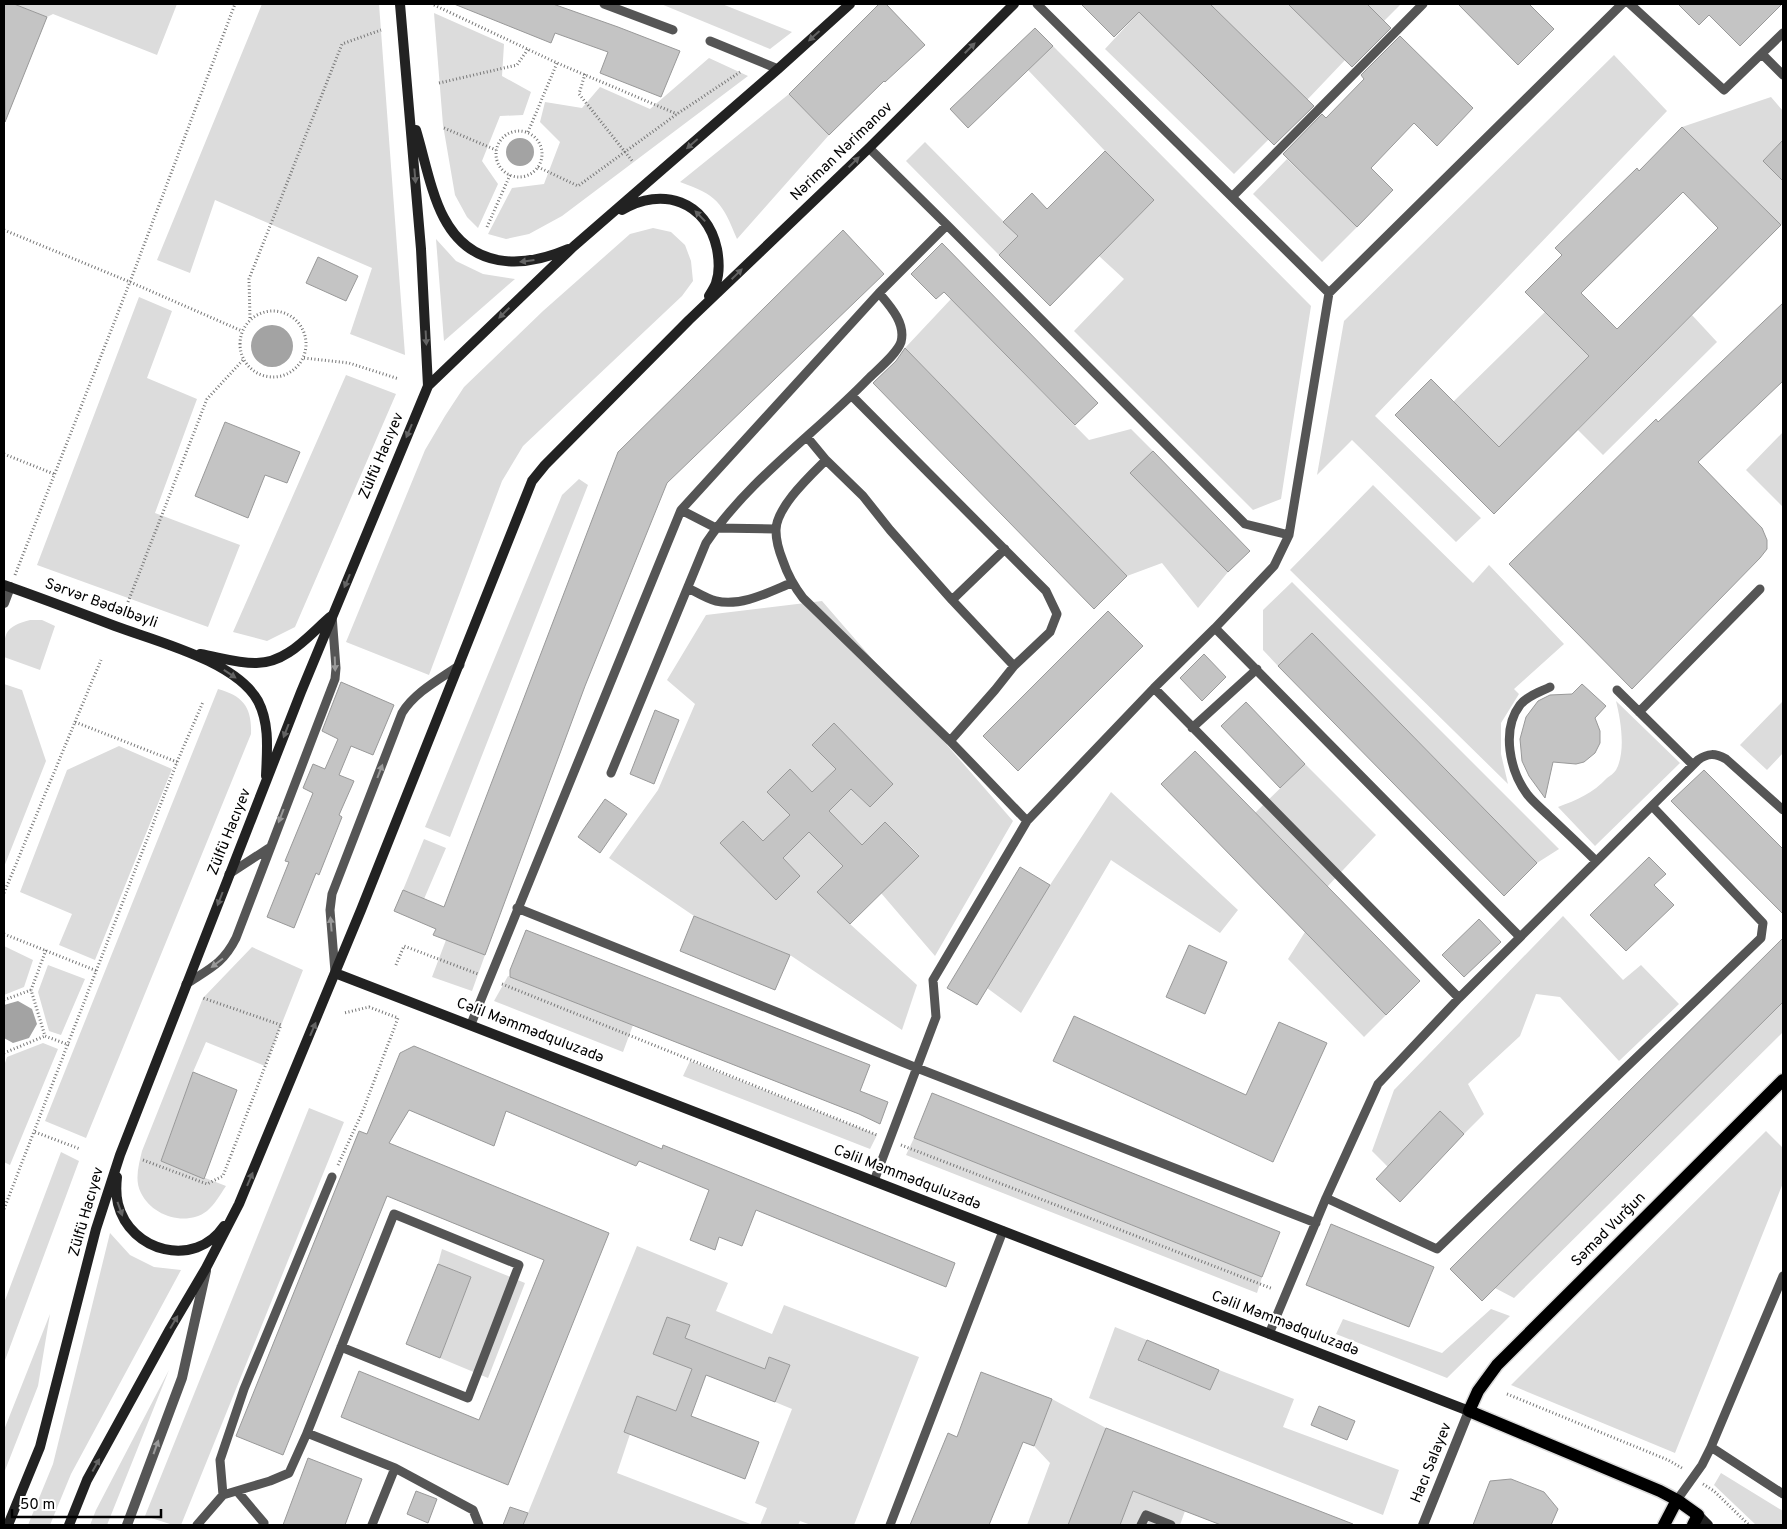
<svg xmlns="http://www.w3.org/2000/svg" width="1787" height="1529" font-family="Overpass,sans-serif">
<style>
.green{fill:#dcdcdc}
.water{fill:#a3a3a3}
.building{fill:#c4c4c4;stroke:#999;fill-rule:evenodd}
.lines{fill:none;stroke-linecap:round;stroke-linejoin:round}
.primary-casing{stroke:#dbdbdb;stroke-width:15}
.path{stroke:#777;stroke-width:3;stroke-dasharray:1 2.5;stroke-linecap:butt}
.lane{stroke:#555;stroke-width:9}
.street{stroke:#555;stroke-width:10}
.secondary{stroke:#222;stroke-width:10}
.primary{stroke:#000;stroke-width:12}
.oneway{fill:#646464}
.oneway2{fill:#999}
.labels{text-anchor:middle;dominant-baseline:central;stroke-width:4.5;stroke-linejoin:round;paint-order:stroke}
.street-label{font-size:15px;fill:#000;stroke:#fff}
</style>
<rect width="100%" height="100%" fill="#fff"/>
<!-- green -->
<path class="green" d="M14 4H177L157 55 53 14 47 17Z
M262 4H379L405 355 350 334 372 268 215 200 190 273 157 260Z
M661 4H722L792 32 770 49Z
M1210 4H1288L1345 60 1307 100Z
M1367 4H1401L1384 21Z
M1139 12 1269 139 1234 174 1105 49Z
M434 13 504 44 502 76 531 92 523 115 500 116 482 161 498 184 478 228 467 217 455 195 443 125Z
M1053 46 1311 306 1281 499 1253 510 1074 331 1124 279 1099 256 1154 200 1105 151 1028 70Z
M1614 55 1667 111 1375 416 1481 518 1456 542 1352 440 1317 475 1344 321Z
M709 58 748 76 562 216 529 234 506 239 488 234 512 188 544 184 560 142 540 122 545 102 582 108 600 87 650 109Z
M789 94 829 135 737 239C722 202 717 195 680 182Z
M1771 97 1783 111V140L1763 161 1783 181V223L1781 225 1682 127Z
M925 142 1018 236 999 255 906 161Z
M1287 159 1357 227 1322 262 1253 194Z
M653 228 671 232 685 245 691 261 693 281 682 296 523 446 502 481 429 675 346 642 425 450 445 416 464 387 543 311 630 234Z
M436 239 456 261 483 274 515 279 444 341Z
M139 297 172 311 147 378 197 399 155 513 240 545 208 627 37 565Z
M951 299 1089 440 1131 429 1153 451 1131 473 1228 572 1198 608 1162 563 1127 576 905 348Z
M1545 312 1589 356 1499 447 1453 402Z
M1692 315 1717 342 1603 455 1578 430Z
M346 375 396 394 295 627 267 641 233 632Z
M1783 432V507L1746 470Z
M579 479 588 485 450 837 425 827 562 495Z
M1373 485 1473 583 1489 565 1564 644 1514 689 1519 694 1501 723V754L1508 784 1290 570Z
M1292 582 1559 849 1537 863 1312 633 1278 666 1263 650V610Z
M822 601 1013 821 935 956 881 893 919 855 885 822 862 845 829 811 851 789 870 807 893 784 834 723 812 745 836 769 812 792 790 769 767 792 790 815 763 841 743 821 721 843 776 899 800 876 783 858 809 832 843 866 817 892 850 924 917 985 902 1030 790 955 694 916 609 858 658 790 695 704 667 680 706 615Z
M30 620H42L55 626 40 670 4 657C4 632 5 627 30 620Z
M4 684 22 690 46 761 4 867Z
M218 689C243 696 252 707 251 734L86 1138 45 1121Z
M1616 701 1680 763 1595 846 1558 807C1577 800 1593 793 1607 778 1610 776 1614 773 1616 770 1626 752 1621 721 1616 701Z
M1783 701V753L1767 770 1740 745Z
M119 746 172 769 95 960 59 945 72 914 20 892 67 770Z
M1305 764 1376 835 1327 887 1255 813Z
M1111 792 1238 910 1220 933 1111 860 1021 1013 987 988 1050 885Z
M424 839 446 848 424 899 403 890Z
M1563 916 1623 980 1641 965 1679 1004 1619 1061 1560 997 1536 994 1520 1036 1468 1084 1484 1114 1464 1134 1440 1111 1388 1167 1372 1151 1394 1090Z
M1305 932 1386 1015 1364 1037 1288 959Z
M446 940 485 955 472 991 432 977Z
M4 946 33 960 24 987 4 995Z
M252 947 303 970 265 1066 206 1042 193 1072 161 1161 226 1186C220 1195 215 1204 207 1211 186 1227 152 1216 141 1193 134 1180 139 1164 142 1151L203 998Z
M48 965 85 979 61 1035 49 1031 38 992Z
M508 976 633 1025 623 1052 494 1001Z
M1783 1002V1032L1514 1298 1495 1288Z
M43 1043 58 1049 10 1165 4 1162V1066L7 1057Z
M690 1061 877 1135 870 1149 683 1076Z
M309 1108 344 1122 181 1525H173L145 1516Z
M1766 1131 1783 1148V1183L1675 1453 1511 1385Z
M914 1138 1262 1277 1257 1293 906 1155Z
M61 1152 79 1161 4 1363V1303Z
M110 1233 130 1255 154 1267 181 1270 71 1474 50 1525H28L53 1464Z
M637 1246 728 1283 716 1311 772 1334 784 1305 919 1357 854 1525H811L800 1521 798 1525H760L767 1508 755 1503 792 1409 775 1402 790 1365 769 1357 765 1369 685 1338 690 1325 667 1317 653 1354 692 1369 676 1411 637 1397 624 1431 630 1434 617 1473 753 1525H523Z
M442 1249 525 1283 488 1378 440 1358 471 1277 438 1264Z
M1491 1309 1510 1316 1447 1378 1336 1334 1343 1319 1442 1353Z
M50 1314 38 1386 4 1473V1430Z
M1115 1327 1147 1340 1139 1361 1210 1390 1219 1370 1294 1399 1283 1427 1399 1470 1383 1515 1089 1398Z
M169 1370 107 1525H90L96 1510Z
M1052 1399 1106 1428 1068 1525H1027L1050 1463 1034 1446Z
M1721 1473 1783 1511V1525H1756L1714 1485Z
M1133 1491 1185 1511 1180 1525H1120Z"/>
<!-- water -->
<path class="water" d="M506 152a14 14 0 1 1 28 0a14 14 0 1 1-28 0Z
M251 346a21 21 0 1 1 42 0a21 21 0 1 1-42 0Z
M18 1001 32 1009 37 1024 29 1038 13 1043 4 1038V1005Z"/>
<!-- building -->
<path class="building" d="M4 4H14L47 17 5 122Z
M454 4H553L618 27 680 51 661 97 600 73 608 52 555 33 551 43Z
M879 4H886L925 45 885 82 884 81 829 135 789 94Z
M1081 4H1210L1314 106 1274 145 1139 12 1114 37Z
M1288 4H1367L1391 28 1352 67Z
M1458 4H1529L1554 29 1518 65Z
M1678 4H1782L1740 46 1709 15 1699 25Z
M1035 28 1053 46 968 128 950 109Z
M1400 36 1473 108 1437 146 1414 123 1371 168 1393 190 1357 227 1283 154 1322 114 1326 118 1364 79 1361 75Z
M1682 127 1781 225 1494 514 1395 415 1431 379 1499 447 1589 356 1525 292 1562 255 1555 248 1637 168 1639 171ZM1683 192 1718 228 1617 329 1581 293Z
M1783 140V181L1763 161Z
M1105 151 1154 200 1050 306 999 255 1018 236 1003 222 1032 193 1047 209Z
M843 230 884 274 667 483 585 686 485 955 433 935 436 929 394 911 403 890 444 907 618 452Z
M942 243 1098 403 1075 425 944 292 936 299 911 274Z
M318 257 358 276 346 301 306 283Z
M1783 303V381L1698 462 1762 528 1767 540V549L1760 558 1632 689 1509 564 1656 419 1658 422Z
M905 348 1127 576 1094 609 873 383 896 361Z
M225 422 300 452 287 483 265 475 248 518 195 496Z
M1153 451 1250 551 1228 572 1130 473Z
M1108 611 1143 646 1018 771 983 736Z
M1312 633 1537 863 1504 896 1278 666Z
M1204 654 1226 677 1202 701 1180 678Z
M341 682 394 705 373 755 351 746 339 775 354 781 339 815 342 817 319 875 316 873 294 928 267 917 289 862 285 861 313 793 303 788 313 764 325 769 338 739 322 731Z
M1582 684 1606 706 1595 718 1600 731V743L1595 753 1584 762 1576 764 1553 762 1545 798 1529 776 1522 761 1520 739 1526 717 1538 701 1550 695 1572 694Z
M1246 702 1305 764 1280 788 1221 726Z
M655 710 679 720 654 784 630 774Z
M834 723 893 784 870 807 851 789 829 811 862 845 885 822 919 856 850 924 817 892 843 866 809 832 783 858 800 876 776 900 720 843 743 821 763 841 790 815 767 792 790 769 812 792 836 769 812 745Z
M1195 751 1420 981 1386 1015 1161 784Z
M1704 770 1783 849V914L1671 801Z
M605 799 627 814 600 853 578 837Z
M1649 857 1666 874 1654 885 1674 905 1626 951 1590 915Z
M1020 867 1050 885 977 1005 947 988Z
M694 916 790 955 775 990 680 951Z
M1479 919 1501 942 1464 977 1442 955Z
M526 930 870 1065 860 1091 888 1102 880 1124 859 1114 510 977V970Z
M1783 938V1002L1482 1301 1450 1269Z
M1189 945 1227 962 1205 1014 1166 997Z
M1074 1016 1246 1095 1279 1022 1327 1043 1273 1162 1053 1061Z
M414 1046 662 1149 663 1145 955 1263 946 1287 756 1210 742 1246 719 1237 715 1250 690 1240 709 1190 639 1161 636 1166 506 1111 494 1146 409 1110 389 1143 609 1233 508 1485 341 1417 359 1371 479 1420 544 1260 387 1196 283 1455 236 1436 359 1131 367 1134 400 1053Z
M193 1072 237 1090 204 1179 161 1161Z
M932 1093 1280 1232 1262 1277 914 1138Z
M1440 1111 1464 1134 1400 1202 1376 1179Z
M1331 1224 1434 1267 1409 1327 1306 1285Z
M438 1264 471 1277 440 1358 406 1344Z
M667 1317 690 1325 685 1338 765 1369 769 1357 790 1365 775 1402 706 1375 691 1416 759 1442 745 1479 624 1432 637 1396 676 1411 692 1369 653 1354Z
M1147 1340 1219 1370 1210 1390 1138 1360Z
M981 1372 1052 1399 1034 1446 1023 1442 989 1525H910L948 1433 957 1437Z
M1319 1406 1355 1421 1347 1440 1311 1425Z
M1106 1428 1353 1524V1525H1221L1133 1491 1120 1525H1068Z
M308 1458 362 1479 345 1525H283Z
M1511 1479 1544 1492 1558 1509 1551 1525H1473L1490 1481Z
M416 1491 437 1499 428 1523 407 1514Z
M510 1507 528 1513 523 1525H503Z"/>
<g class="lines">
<defs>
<path id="primary" d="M1664 1525 1677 1500
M1693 1525 1698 1515 1677 1500 1660 1491 1469 1411 1478 1391 1497 1365 1783 1080"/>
</defs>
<!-- primary casing -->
<use href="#primary" class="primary-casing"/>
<!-- path -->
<path class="path" d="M434 5 557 63 677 114
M585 74 579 94 633 162
M439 83 517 65 528 49
M444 128 496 150
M496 154a23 23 0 1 1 46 0a23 23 0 1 1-46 0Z
M528 132 557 63
M538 167 578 186 677 114 740 72
M487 227 510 175
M4 230 130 282 242 331
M240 344a33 33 0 1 1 66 0a33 33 0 1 1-66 0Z
M250 318 249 279 342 44 381 30
M304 358 349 363 399 379
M4 454 54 474
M15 575 130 282 235 4
M128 602 207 399 243 360
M75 722 101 660
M4 893 75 722 177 762
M4 934 97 971
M46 950 31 990 45 1036 69 1045
M396 965 404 946 478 974
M502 984 877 1135
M4 1000 31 990
M4 1053 45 1036
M35 1132 80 1149
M901 1145 1273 1289
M143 1160 207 1184 223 1176 281 1025 203 998
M338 1165 362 1113 398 1018 369 1007 344 1013
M4 1209 177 762 203 702
M1507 1394 1668 1460 1682 1468
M1703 1484 1714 1491 1749 1525"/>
<!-- lane -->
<path class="lane" d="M604 4 673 30
M1037 4 1329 293 1622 4
M1630 4 1724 90 1783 33
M710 41 778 69
M1762 54 1783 75
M1232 197 1423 4
M947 225 1245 524 1289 535
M852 396 1046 591 1057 614 1050 632 1014 666
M807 437 826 460 863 496 890 530 952 600 1014 666 995 690 950 741
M826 460C811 475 775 508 776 531 776 541 779 551 783 561 788 576 793 585 803 598L950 741 1027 821
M681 510 716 528 775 529
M688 588C696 592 707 599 716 601 741 607 769 592 791 583
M952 600 1005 549
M1215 628 1520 937
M1550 687C1540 692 1527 696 1520 705 1501 730 1510 771 1527 794 1533 802 1542 809 1549 816 1565 831 1581 846 1596 861
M1154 688 1459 998
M1617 690 1693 765
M1639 712 1760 589
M1192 728 1257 669
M611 773 706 543C749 479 815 434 868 379 877 370 897 354 901 342 906 323 890 306 879 293
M229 874 269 848
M517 908 917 1068 1316 1223
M335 972 330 910 332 894 402 713C415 692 440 679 460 665
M186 984C209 969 223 964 236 938L335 679 336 668 332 615
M471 1024 681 510 879 293 947 225 869 148
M874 1181 936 1017 933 980 1027 821 1154 688 1215 628 1274 566 1289 535 1329 293
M1326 1198 1437 1249 1761 938 1763 923 1652 806
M1269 1334 1326 1198 1378 1084 1459 998 1698 760C1708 753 1715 753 1726 759L1783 810
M307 1433 394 1214 519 1265 468 1398 341 1347
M1711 1447 1783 1494
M237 1491 264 1523 263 1525
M223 1495 220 1460 244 1389 332 1177
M1677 1500 1702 1465 1711 1447 1783 1276
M197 1525 223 1495 270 1481 289 1473 307 1433 395 1468 473 1510 479 1525
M372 1525 395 1468
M890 1525 1003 1231
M1141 1525 1146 1515 1171 1525"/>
<!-- street -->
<path class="street" d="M4 603 10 587
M127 1525 182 1378 206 1271
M1423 1525 1469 1411"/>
<!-- secondary -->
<path class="secondary" d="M400 4 421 249 428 386
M416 130C424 156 431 194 444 218 471 269 521 269 568 249
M622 210C662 186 707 201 717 249 719 260 720 272 716 283 715 287 711 292 709 296
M4 585C41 598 78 612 115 626 155 641 236 661 258 701 270 724 267 751 266 776
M200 654C218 657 237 663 255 663 286 664 308 636 330 617
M335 973 1469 1411
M117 1177C116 1186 116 1196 118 1204 130 1252 195 1269 224 1226
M1698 1515 1708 1525
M8 1525 40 1447 96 1229 120 1155 301 692 428 386 573 247 778 69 850 4
M69 1525 87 1480 170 1329 206 1268 239 1204 361 910 532 481 545 465 689 320 869 148 1014 4"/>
<!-- primary -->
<use href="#primary" class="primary"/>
</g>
<!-- one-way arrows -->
<defs><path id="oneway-solid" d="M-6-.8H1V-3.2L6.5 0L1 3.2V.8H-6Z" transform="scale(1.25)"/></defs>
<g class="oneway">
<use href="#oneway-solid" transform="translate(814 36) rotate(138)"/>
<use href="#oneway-solid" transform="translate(970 48) rotate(-45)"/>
<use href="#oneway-solid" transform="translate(692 144) rotate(139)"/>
<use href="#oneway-solid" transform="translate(854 162) rotate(-44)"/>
<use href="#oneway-solid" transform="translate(415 176) rotate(85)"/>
<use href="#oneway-solid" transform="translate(700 216) rotate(-134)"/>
<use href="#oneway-solid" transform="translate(527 261) rotate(173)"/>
<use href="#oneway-solid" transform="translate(737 274) rotate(-44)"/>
<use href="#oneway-solid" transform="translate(504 313) rotate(136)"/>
<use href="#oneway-solid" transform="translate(426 338) rotate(87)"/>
<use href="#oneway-solid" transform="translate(409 431) rotate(113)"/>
<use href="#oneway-solid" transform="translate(347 581) rotate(113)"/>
<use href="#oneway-solid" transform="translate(230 674) rotate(34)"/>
<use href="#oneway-solid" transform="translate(286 731) rotate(111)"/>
<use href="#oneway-solid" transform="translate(220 899) rotate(111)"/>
<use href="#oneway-solid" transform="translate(313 1029) rotate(-67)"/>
<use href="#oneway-solid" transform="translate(250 1179) rotate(-67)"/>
<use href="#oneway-solid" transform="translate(120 1209) rotate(70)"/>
<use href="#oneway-solid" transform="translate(174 1322) rotate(-59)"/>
<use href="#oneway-solid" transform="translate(96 1465) rotate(-61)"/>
</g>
<g class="oneway2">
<use href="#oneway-solid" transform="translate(335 664) rotate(88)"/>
<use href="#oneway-solid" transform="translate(380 771) rotate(-69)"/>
<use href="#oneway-solid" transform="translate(281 816) rotate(111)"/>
<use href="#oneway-solid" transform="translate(331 924) rotate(-95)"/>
<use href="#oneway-solid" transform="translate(217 963) rotate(143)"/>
<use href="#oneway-solid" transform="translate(156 1447) rotate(-70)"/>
</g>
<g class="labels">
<!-- street labels -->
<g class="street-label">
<text transform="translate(842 152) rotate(-44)">Nəriman Nərimanov</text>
<text transform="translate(382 456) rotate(-67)">Zülfü Hacıyev</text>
<text transform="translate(101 604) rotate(20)">Sərvər Bədəlbəyli</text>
<text transform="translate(230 832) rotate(-68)">Zülfü Hacıyev</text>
<text transform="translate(530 1031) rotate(21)">Cəlil Məmmədquluzadə</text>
<text transform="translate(907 1178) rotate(21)">Cəlil Məmmədquluzadə</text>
<text transform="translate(87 1212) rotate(-74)">Zülfü Hacıyev</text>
<text transform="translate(1609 1230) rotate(-45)">Səməd Vurğun</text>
<text transform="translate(1285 1324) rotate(21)">Cəlil Məmmədquluzadə</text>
<text transform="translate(1432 1463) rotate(-68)">Hacı Salayev</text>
</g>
</g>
<!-- border -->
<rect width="1787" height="1529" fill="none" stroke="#000000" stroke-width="10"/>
<!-- scale -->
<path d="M12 1509v8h149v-8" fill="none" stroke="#000000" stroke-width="2.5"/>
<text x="20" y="1509" font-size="15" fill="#000000" stroke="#ffffff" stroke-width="4" paint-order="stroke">50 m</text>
</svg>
